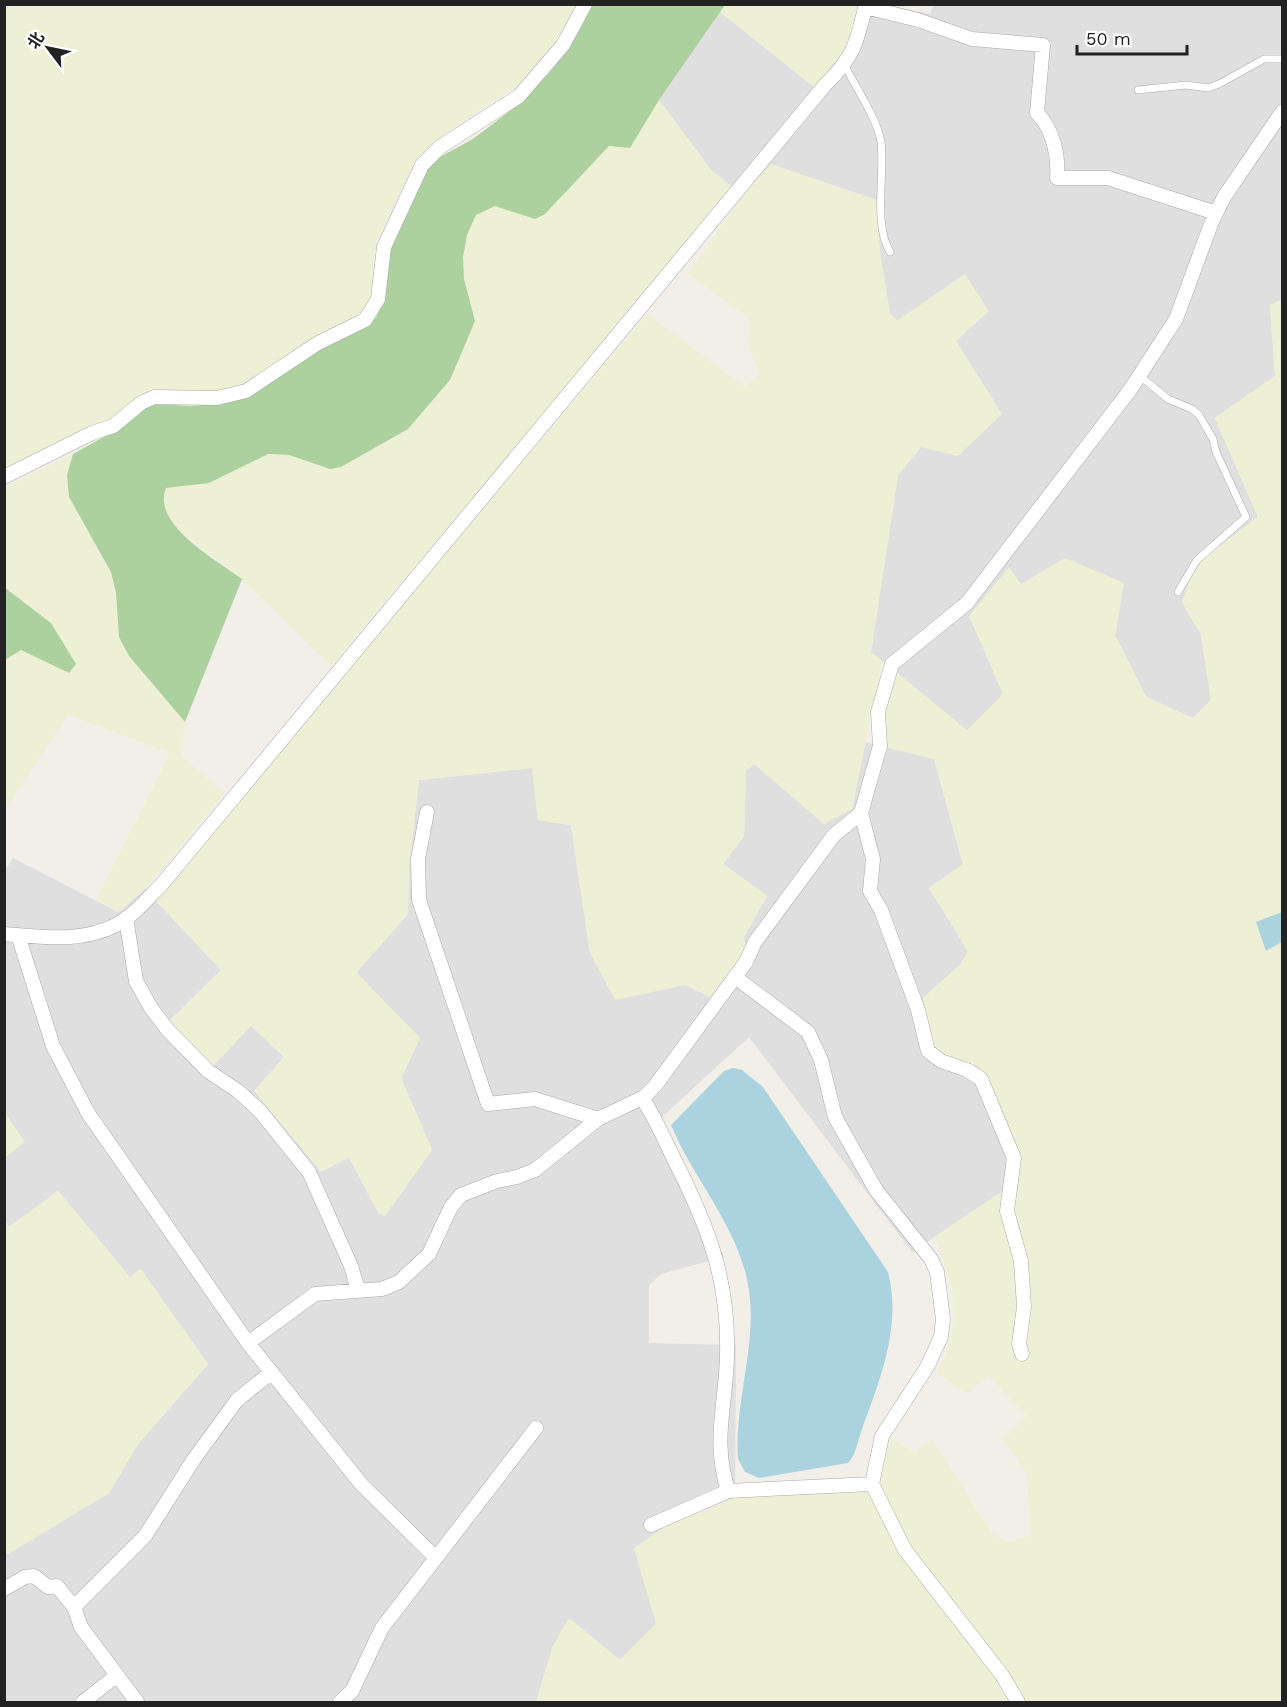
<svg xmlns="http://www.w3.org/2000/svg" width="1287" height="1707" font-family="'Work Sans','Noto Sans SC',sans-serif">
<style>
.residential{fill:#e0dfdf}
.farmland{fill:#eef0d5}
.forest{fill:#add19e}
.water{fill:#aad3df}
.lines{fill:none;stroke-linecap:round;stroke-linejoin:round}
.service-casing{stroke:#a9a9a9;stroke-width:8}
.minor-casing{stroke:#a9a9a9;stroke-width:15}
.service{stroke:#fff;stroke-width:7}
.minor{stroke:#fff;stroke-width:14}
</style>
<rect width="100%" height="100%" fill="#f2efe9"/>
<!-- residential -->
<path class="residential" d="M934 4 1282 5V300L1270 305 1275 376 1215 418 1258 517 1204 558 1182 602 1201 635 1211 700 1193 718 1146 697 1115 635 1124 583 1021 584 1009 568 1004 694 967 731 871 652 898 475 921 447 956 341 965 274 898 321 890 314 880 252 876 200 771 164 743 195 712 171 659 100 720 12 814 87 861 5H888L930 14Z
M865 742 934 759 963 865 929 888 968 951 960 965 923 998 941 1055 979 1066 1020 1159 1016 1188 1003 1191 912 1252 749 1037 662 1117 724 1257 661 1274 649 1285V1343L736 1345 735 1498 668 1525 656 1624 620 1660 553 1646 536 1702H5L4 1549 7 1554 109 1493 138 1444 208 1364 140 1269 130 1277 58 1191 9 1227 5 1221V1157L24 1142 4 1113V872L13 858 118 912 145 889 221 970 168 1022 214 1065 251 1025 284 1057 254 1091 349 1157 378 1213 432 1150 401 1078 420 1038 356 973 408 914 409 868 419 780 532 768 538 820 571 825 590 953 685 985 710 997 767 896 723 864 744 836 746 771 753 764 852 809Z"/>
<!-- farmland -->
<path class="farmland" d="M5 5H577L556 40 524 81 435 141 411 168 376 245 371 297 364 310 342 325 315 336 243 384 217 391 152 389 137 397 109 420 90 426 5 468Z
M725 5H861L848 47 814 87 720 12Z
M659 100 712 171 733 188 331 666 242 579 175 527 164 509 162 498 166 488 198 485 268 454 289 455 330 469 408 429 450 380 475 321 464 279 463 257 467 235 476 215 495 206 506 207 525 217 545 214 609 146 630 148Z
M771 164 876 200 880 252 890 314 897 321 965 274 989 311 956 341 1002 414 958 456 921 447 898 475 871 652 882 661 852 809 824 824 754 764 746 771 744 836 723 864 767 896 744 937 746 951 710 997 685 985 615 1000 590 953 571 825 538 820 532 768 419 780 409 868 408 914 356 972 420 1038 401 1078 432 1150 385 1216 378 1213 350 1157 321 1172 254 1091 284 1057 251 1026 214 1065 168 1023 221 970 154 899 647 314 745 387 760 374 748 347 749 318 688 273 743 195Z
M1282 300V1702H536L553 1646 569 1618 620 1660 656 1624 634 1548 668 1525 735 1498 879 1486 890 1437 915 1453 932 1439 991 1532 1007 1543 1030 1536 1027 1474 1003 1440 1027 1416 988 1375 967 1394 937 1373 950 1345 954 1316 952 1288 935 1237 1003 1191 1015 1188 1020 1159 979 1066 941 1055 932 1045 923 998 960 965 968 951 929 888 963 864 934 759 885 747 884 708 895 671 967 730 1003 694 969 616 1009 567 1021 584 1065 558 1124 583 1115 635 1146 697 1193 718 1211 700 1201 635 1182 602 1191 577 1204 558 1258 517 1215 418 1275 376 1270 305Z
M73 454 67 475 69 497 111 572 116 593 119 637 129 657 185 722 181 755 224 794 145 889 119 912 96 900 170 753 68 715 5 809V660L21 650 69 673 51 623 5 587V487Z
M5 1113 25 1142 5 1157H4Z
M58 1191 130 1277 141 1269 208 1364 138 1444 109 1493 8 1554 4 1549 5 1221 9 1227Z"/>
<!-- forest -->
<path class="forest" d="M592 5H725L659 100 630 148 609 146 545 214 535 219 495 206 476 215 467 235 463 257 464 279 475 321 450 380 408 429 341 467 330 469 289 455 268 454 209 483 166 488C151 525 217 560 242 579L185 722 129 656 119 637 116 593 111 572 69 497 67 475 73 454 118 429 147 406 158 404 191 406 223 403 376 318 384 298 387 250 430 165C444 152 459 148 474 138 528 99 564 67 592 5Z
M4 587 51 623 76 664 69 673 21 650 5 660Z"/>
<!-- water -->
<path class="water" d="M1282 912V942L1266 951 1256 922Z
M733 1068 742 1070 763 1087 888 1272C902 1326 880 1380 862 1429 858 1440 856 1455 848 1463L759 1478 745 1472 738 1459C734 1409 755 1348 750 1299 744 1232 696 1185 671 1125L724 1071Z"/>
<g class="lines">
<defs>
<path id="service" d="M845 66C855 86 878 120 881 142 885 176 873 223 890 252
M1138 90 1186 85 1208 88 1219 84 1264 59H1282
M1140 376 1168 399 1192 409 1199 415 1213 439 1216 452 1246 517 1197 560 1178 592"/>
<path id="minor" d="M865 7 918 20 972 39 1043 45 1037 113C1053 129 1059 156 1057 178H1108L1216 213
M4 477 92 433 113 426 141 403 154 397 217 398 246 391 318 343 365 320 378 299 384 247 422 165 440 147 519 96 563 45 585 4
M427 812 418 859 419 900 488 1104 535 1099 598 1119
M861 813 873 859 870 891 881 910 918 1010 928 1051 941 1061 967 1070 981 1079 1014 1158 1007 1211 1021 1261 1024 1307 1019 1344 1022 1354
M126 918 136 981 151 1008 167 1029 208 1071 238 1091 260 1111 309 1172 351 1266 358 1290
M4 934C42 937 81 943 116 925 133 916 148 898 162 884L825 85C854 57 857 42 866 4
M18 935 53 1046 88 1113 248 1343 362 1485 435 1557
M735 977 808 1032 821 1060 835 1117 876 1190 931 1259 937 1272 943 1319 941 1337 927 1367 882 1436 872 1484 905 1550 1002 1675 1018 1702
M642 1098C657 1120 666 1144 678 1167 710 1231 729 1283 727 1355 726 1407 712 1439 728 1491
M248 1343 315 1294 382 1289 399 1282 429 1254 451 1207 461 1195 497 1181 517 1177 535 1170 598 1119 644 1097 655 1086 746 962 755 942 834 835 861 813 880 746 878 712 892 664 967 603 1130 390 1176 319 1211 224 1224 197 1282 112
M651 1525 728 1491 872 1484
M4 1589 25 1577 34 1576 48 1587 57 1586 74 1607 145 1536 194 1459 237 1400 272 1372
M74 1607 81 1627 137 1702
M83 1702 116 1676
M340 1702 352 1691 382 1628 536 1428"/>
</defs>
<!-- service casing -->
<use href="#service" class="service-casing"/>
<!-- minor casing -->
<use href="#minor" class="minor-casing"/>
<!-- service -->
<use href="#service" class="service"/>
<!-- minor -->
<use href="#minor" class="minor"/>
</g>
<!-- border -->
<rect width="1287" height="1707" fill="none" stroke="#222222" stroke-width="12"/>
<!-- north arrow -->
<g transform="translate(48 48) rotate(302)" stroke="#ffffff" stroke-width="4.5" paint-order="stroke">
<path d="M0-4.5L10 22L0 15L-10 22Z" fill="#222222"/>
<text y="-9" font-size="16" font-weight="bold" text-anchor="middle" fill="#222222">北</text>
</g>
<!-- scale -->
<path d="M1077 45v9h110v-9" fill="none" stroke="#222222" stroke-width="3"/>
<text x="1086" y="45" font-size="18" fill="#222222" stroke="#ffffff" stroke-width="4.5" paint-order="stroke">50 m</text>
</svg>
